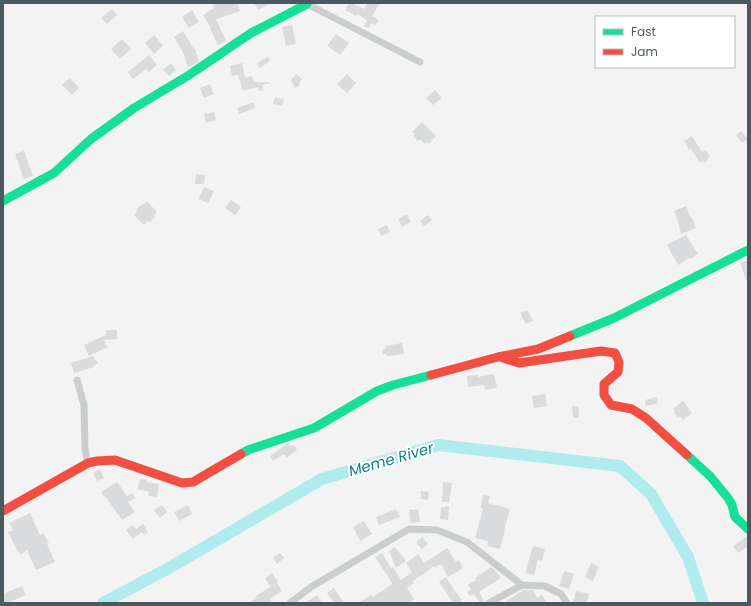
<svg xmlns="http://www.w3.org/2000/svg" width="751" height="606" font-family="Poppins,sans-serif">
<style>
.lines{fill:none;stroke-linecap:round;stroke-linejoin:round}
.river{stroke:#b0eced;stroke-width:12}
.building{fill:#d9dbdc}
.street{stroke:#cacecf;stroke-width:7}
.fast{stroke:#16e098;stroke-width:9}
.jam{stroke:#f24e42;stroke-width:9}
.labels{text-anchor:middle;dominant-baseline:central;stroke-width:4;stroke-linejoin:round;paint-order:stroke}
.water-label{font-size:15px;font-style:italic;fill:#128384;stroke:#fff}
</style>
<rect width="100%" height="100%" fill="#f3f3f3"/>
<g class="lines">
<!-- river -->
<path class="river" d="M103 603 167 569 322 479 438 445 620 466 651 494 688 557 703 603"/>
</g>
<!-- building -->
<path class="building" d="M213 3H237L240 11 216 19 226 41 218 45 210 28H211L203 15 214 8Z
M254 3H271L258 10Z
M349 3H351L364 9 368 3H380L372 16 379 20 375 25 371 23 369 28 364 26 367 20 357 14 356 16 345 10Z
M112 9 117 15 107 24 101 18Z
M192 10 199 22 189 28 182 17Z
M292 25 296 44 286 46 282 27Z
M183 31 194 49H195L199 61 193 65 188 67 183 52 174 37Z
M336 34 349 43 340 55 327 46Z
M154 35 163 46 154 54 145 43Z
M122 39 131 49 120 59 111 49Z
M149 55 157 65 149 72 146 69 133 79 128 72Z
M268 57 270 61 260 68 257 63Z
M171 63 176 70 169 76 163 70Z
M242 63 245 78 252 76 254 82H270V83L263 85V91L258 90V87L243 91 238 75 232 76 230 66Z
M296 74 302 79 299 83 300 85 295 88 291 80Z
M347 74 356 83 347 93 337 84Z
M70 78 79 88 72 95 62 85Z
M210 84 214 94 204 98 200 88Z
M435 90 442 98 433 105 426 98Z
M275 97 284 99 282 106 273 104Z
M254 102 255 108 239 114 237 108Z
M214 112 216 120 206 123 204 114Z
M422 122 436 136 429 144 427 142 425 144 420 139 418 141 413 136 415 134 412 132Z
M741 131 748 139 742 143 736 135Z
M692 136 702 152 706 150 710 157 707 159 708 160 704 163 703 161 700 163 691 149 689 150 684 141Z
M24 151 33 176 24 179 15 154Z
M196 174 205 175 204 184H195Z
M204 187 214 191 208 203 198 199Z
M231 200 241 207 235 215 225 208Z
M147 201 157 212 154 216 155 217 150 222 148 221 144 225 134 215 138 211 136 210 142 204 143 205Z
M686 206 691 218H692L696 228 681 234 678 223H679L674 211Z
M407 214 411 222 402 227 398 219Z
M428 215 432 220 424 226 420 221Z
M387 225 390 232 381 236 378 229Z
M686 235 698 254 690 259V258L678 265 667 245Z
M748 260V282H747L740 263Z
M527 310 533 321 526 324 520 313Z
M105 330H117V339L104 340 108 347 89 356 84 345 106 335Z
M402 343 404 354 387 356V354H383L382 349H386L385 346Z
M93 356 98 363 93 366 94 367 74 373 71 363Z
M494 374 497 388 485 390 484 385 468 387 467 376 478 375V377Z
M545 394 547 406 534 408 532 396Z
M657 397 658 403 646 406 645 400Z
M683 401 692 413 683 420 680 416 678 418 674 413 675 412 673 409Z
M572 406H578L579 418H573Z
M288 443 291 446 294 445 297 450 286 458 284 454 273 461 270 456Z
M100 469 104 478 97 481 93 473Z
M140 479 147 480V482L159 484 157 497 148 496 149 492 137 489Z
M117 482 127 496 133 493 135 498 128 502 135 512 122 520 105 496 104 497 101 492Z
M443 482 452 483 449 502H442Z
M421 491 429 492 428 500 421 499Z
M483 495 490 496 488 503 510 509 504 530H505L500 549 487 546 488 541 475 538 483 509 481 508Z
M162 505 167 512 160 518 154 510Z
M188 505 192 514 179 521 174 512Z
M449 506 448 520 440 519 441 507Z
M396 509 400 517 379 525 376 517Z
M418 509 420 522 411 523 409 510Z
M30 513 40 535 43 533 49 543 47 544 55 562 36 570 27 550 21 555 16 548 8 532 13 530 9 523Z
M364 521 372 534 360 541 353 527Z
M143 524 148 532 144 535 142 532 133 539 126 530 132 525 136 529Z
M748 536V546L738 553 733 546Z
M422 537 428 544 422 549 416 542Z
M533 546 545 549 542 561 538 560 534 575 525 573Z
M395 547 406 561 396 568 389 551Z
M447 548 456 562 459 560 463 568 448 577 441 564 434 568V566L413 581 414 583 407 588 414 599 409 603H358L371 595 373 597 392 584 389 578 375 557 382 553 391 568 393 567 401 580 412 572 406 563 418 554 424 563Z
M280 553 284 558 277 564 273 558Z
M591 563 599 567 593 581 585 577Z
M491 567 496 571 501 578 479 592 484 601V603H480L474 594 470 596 467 592 471 590 468 585 476 580 475 578Z
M564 571 574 574 569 589 559 586Z
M272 573 278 582 277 583 282 591 270 599 272 603H249L257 598 256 596 270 587 265 578Z
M446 577 456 593H457L462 600 458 603H453L439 582Z
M22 586 26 595 7 603H3V594Z
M334 588 344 603H334L327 593Z
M523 590H533L537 598 542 595 546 601 543 603H504Z
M576 591 589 594 587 603H579L573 602Z
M317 595 322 603H305Z"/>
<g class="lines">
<!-- street -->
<path class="street" d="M308 3 307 4 420 62
M77 380 84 405 85 449 88 463
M290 603 311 587 409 529 437 530 467 542 522 585
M489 603 522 585 545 586 561 594 567 603"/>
<!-- fast -->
<path class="fast" d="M3 201 54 173 91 139 134 108 189 75 251 33 307 4V3
M570 336 614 318 748 250
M241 454 248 450 314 428 377 391 393 385 431 375
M687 455 710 476 728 498 732 505 735 517 748 529"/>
<!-- jam -->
<path class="jam" d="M500 357 519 363 601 351 615 353 619 362 618 372 604 384V395L611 405 632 409 646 418 687 455
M431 375 498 357 538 349 570 336
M3 511 88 463 97 461 115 460 182 483 193 482 241 454"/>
</g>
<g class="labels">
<!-- water labels -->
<g class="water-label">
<text transform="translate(391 459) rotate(-16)">Meme River</text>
</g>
</g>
<!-- border -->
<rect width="751" height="606" fill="none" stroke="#4a5a5f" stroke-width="8"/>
<!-- legend -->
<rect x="595" y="16" width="140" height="52" fill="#ffffff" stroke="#b7bdbf"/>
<rect x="603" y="29" width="20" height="6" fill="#16e098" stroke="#b7bdbf"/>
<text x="631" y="36" font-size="12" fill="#4a5a5f">Fast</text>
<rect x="603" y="49" width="20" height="6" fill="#f24e42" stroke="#b7bdbf"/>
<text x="631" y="56" font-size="12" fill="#4a5a5f">Jam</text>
</svg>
